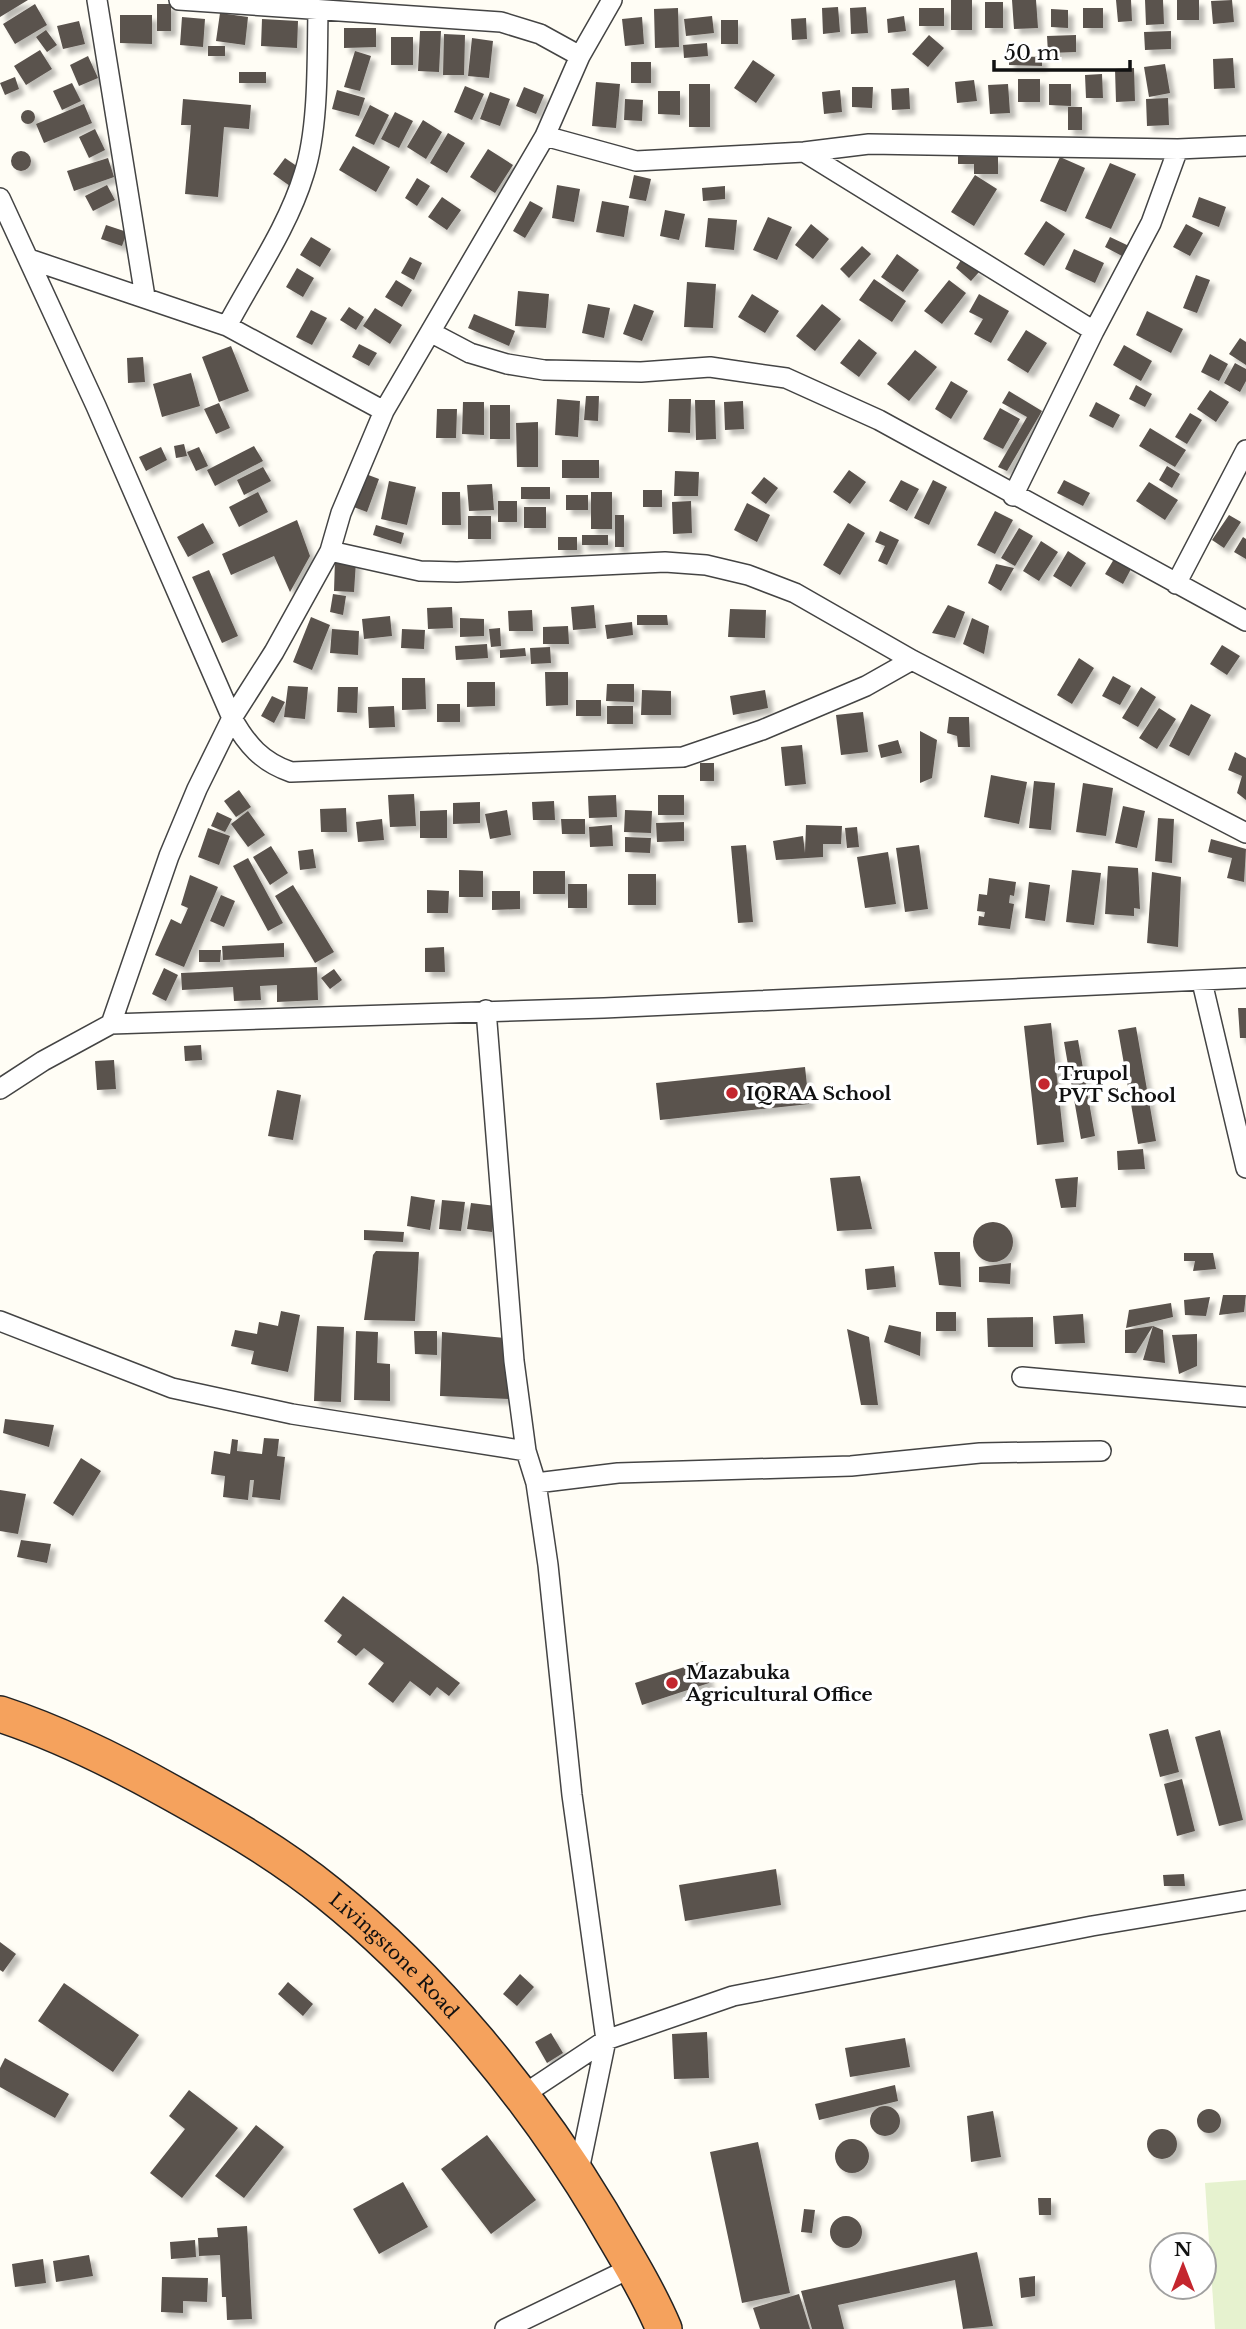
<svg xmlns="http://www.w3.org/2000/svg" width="1246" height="2329" font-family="'Libre Baskerville',serif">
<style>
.pitch{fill:#e6f2cf}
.building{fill:#5a524d;filter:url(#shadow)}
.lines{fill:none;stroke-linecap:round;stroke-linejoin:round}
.street-casing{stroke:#444;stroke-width:22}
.highway-casing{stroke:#222;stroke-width:38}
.street{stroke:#fff;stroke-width:19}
.highway{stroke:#f5a25d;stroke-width:35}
.poi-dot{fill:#c4262e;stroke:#fff;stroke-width:2.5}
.labels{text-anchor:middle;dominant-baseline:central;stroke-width:7;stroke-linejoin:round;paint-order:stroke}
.poi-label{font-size:19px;font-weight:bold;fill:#111;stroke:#fff;text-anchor:start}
.street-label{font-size:19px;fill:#111;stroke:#fff}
</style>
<defs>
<filter id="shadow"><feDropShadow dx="5.5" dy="5.5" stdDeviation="2" flood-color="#0004"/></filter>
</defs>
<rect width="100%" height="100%" fill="#fffdf5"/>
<!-- pitch -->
<path class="pitch" d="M1246 2180V2329H1215L1205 2183Z"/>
<!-- building -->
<path class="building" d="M0 0H28L0 17Z
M951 0H972V30H951Z
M1012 0H1036L1038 28 1014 29Z
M1116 0H1131L1132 21 1118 22Z
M1145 0H1163L1164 24 1146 25Z
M1177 0H1199V20H1177Z
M1232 0 1234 22 1213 24 1211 1Z
M985 2H1003V28H985Z
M35 4 47 25 15 44 3 24Z
M157 4H171V31H157Z
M838 7 840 32 823 34 822 8Z
M866 7 868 33 851 34 850 8Z
M678 8 679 47 655 48 654 9Z
M919 8H944V26H919Z
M1083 8H1103V28H1083Z
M1051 9 1068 10V28L1051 27Z
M220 13 248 17 245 45 216 41Z
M120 15H152V44L120 43Z
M712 16 714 33 686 36 684 19Z
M904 16 906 31 888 33 887 19Z
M182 17 205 19 203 47 180 45Z
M642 17 644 44 625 46 622 19Z
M806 18 807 39 792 40 791 19Z
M262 19 298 21 297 48 261 46Z
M721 20H738V44H721Z
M79 21 85 44 63 49 57 26Z
M344 28H376V47L344 48Z
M46 30 57 45 47 52 36 37Z
M420 31H441L439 72 418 71Z
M1171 31V49L1145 50 1144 32Z
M444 34 465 35 464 75H443Z
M929 35 944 48 928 67 912 54Z
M1076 35V52L1048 53 1047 36Z
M391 37H413V65H391Z
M472 38 493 41 489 78 468 76Z
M707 43 708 56 684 58 683 45Z
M208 46H225V56H208Z
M40 50 52 69 26 85 14 66Z
M355 51 371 56 360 91 344 87Z
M88 56 98 78 79 86 70 65Z
M1009 56 1042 57V66L1009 65Z
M1233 58 1235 88 1214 89 1213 59Z
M753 60 775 75 756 103 734 88Z
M631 62H651V83H631Z
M1165 64 1170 93 1149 97 1144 67Z
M1134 68 1135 101 1116 102 1115 69Z
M239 72H266V83H239Z
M1102 74 1103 98H1086L1085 75Z
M15 77 19 89 5 95 0 83Z
M1018 79H1040V102H1018Z
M974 80 977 101 957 103 955 82Z
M596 82 620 84 616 128 592 126Z
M72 83 81 101 62 110 53 91Z
M689 84H710V127H689Z
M1008 84 1010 113 990 114 988 85Z
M1049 84H1071V106L1049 105Z
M465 86 484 94 472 120 454 112Z
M524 87 544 95 536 114 516 106Z
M852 87H873L872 108 852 107Z
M909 88 910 109 892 110 891 89Z
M337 90 365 98 359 116 332 109Z
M840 90 842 112 824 114 822 92Z
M658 91H680V115L658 114Z
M490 92 510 99 500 126 480 119Z
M1168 98 1169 125 1147 126 1146 99Z
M183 99 251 105 249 129 224 127 218 197 185 194 191 125H181Z
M625 99 643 100 642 121 624 120Z
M84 104 92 123 44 143 36 124Z
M370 105 389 115 374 145 355 136Z
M1068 107H1082V130H1068Z
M21 117a7 7 0 1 1 14 0a7 7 0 1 1-14 0Z
M395 112 413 121 399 148 381 139Z
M423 120 442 132 426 159 407 147Z
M95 129 105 150 89 158 79 137Z
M448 133 465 143 447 173 430 163Z
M353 146 390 167 376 192 339 170Z
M488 149 513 165 495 193 470 177Z
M11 161a10 10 0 1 1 20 0a10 10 0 1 1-20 0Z
M958 156 998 157V174H974V164H958Z
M1060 157 1085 168 1066 212 1040 201Z
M108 158 114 177 74 191 67 171Z
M285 158 301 169 290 186 273 174Z
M1110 163 1136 174 1111 229 1085 218Z
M634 175 651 179 646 201 629 198Z
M975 175 997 189 974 226 951 212Z
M417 178 430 186 417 206 405 198Z
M107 185 115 200 93 211 85 196Z
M557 185 580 189 574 222 552 218Z
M725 186V199L703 201 702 188Z
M442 197 461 210 447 230 428 217Z
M1199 197 1226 207 1219 227 1192 217Z
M530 201 543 208 525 238 513 231Z
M602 201 629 206 624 237 596 232Z
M665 210 685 214 679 240 660 236Z
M768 217 792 227 777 260 753 250Z
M708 218 737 220 734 250 705 247Z
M1046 221 1065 234 1044 266 1024 254Z
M811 224 829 239 813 259 795 245Z
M1186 224 1203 233 1190 256 1173 247Z
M106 225 127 232 122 246 101 239Z
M311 237 331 249 320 267 300 255Z
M1110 237 1129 246 1124 257 1105 247Z
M862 246 871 254 849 278 840 269Z
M1074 249 1104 263 1095 283 1065 269Z
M897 254 919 270 903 292 881 277Z
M410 257 422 263 414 280 401 273Z
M961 260 979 272 971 281 956 268Z
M297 268 314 278 303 297 286 287Z
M1196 275 1210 280 1197 313 1183 308Z
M874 279 906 301 892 322 859 300Z
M396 280 412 290 402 307 385 297Z
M949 280 966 293 942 324 924 311Z
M687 282 716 284 713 328 684 327Z
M518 291 549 294 546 328 515 326Z
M752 294 779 311 765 333 738 317Z
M979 294 1009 311 991 343 974 334 983 319 969 312Z
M588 304 610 308 604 338 582 333Z
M634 304 654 311 642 341 623 334Z
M822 304 841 319 815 351 796 336Z
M349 307 364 317 356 330 340 320Z
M375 308 402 325 390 344 363 326Z
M311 310 327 318 312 345 296 337Z
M1147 311 1183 329 1171 353 1136 335Z
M474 314 515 331 509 346 468 328Z
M1026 330 1047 343 1028 373 1007 360Z
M1240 338 1246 342V365L1229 354Z
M859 339 877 353 859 377 840 363Z
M359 344 377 353 369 366 352 357Z
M1124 345 1152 361 1141 381 1113 365Z
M231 346 249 391 219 402 202 357Z
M915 350 937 367 909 401 887 384Z
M1210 354 1228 364 1219 381 1201 372Z
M143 357 145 382 128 383 127 358Z
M1235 363 1246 369V381L1240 392 1224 383Z
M191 373 200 406 162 417 153 384Z
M951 381 968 391 951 419 935 409Z
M1136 385 1152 394 1145 407 1129 399Z
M1210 390 1229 402 1216 422 1197 409Z
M1009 391 1042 411 1007 471 998 467 1027 417 1002 403Z
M586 396H599L598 421 584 420Z
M557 399 580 401 578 437 555 435Z
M669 399H691L690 433 668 432Z
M695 400H715L716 439 696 440Z
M743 401 744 429 725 430 724 402Z
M463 402H484V435L462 434Z
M1096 402 1120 415 1113 428 1089 416Z
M219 403 230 428 216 434 204 409Z
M490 405H510V439H490Z
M1000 408 1020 419 1003 449 983 439Z
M437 409H457L456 438H436Z
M1190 413 1202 420 1187 444 1175 437Z
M538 422V467H517L516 423Z
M1150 428 1186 450 1175 467 1139 446Z
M184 444 187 456 176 458 174 446Z
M254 446 263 461 215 486 207 470Z
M161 447 167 460 146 471 139 457Z
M199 447 208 466 196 471 187 452Z
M562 460H599V478H562Z
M1167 466 1180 474 1172 488 1159 480Z
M263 467 271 481 244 495 237 480Z
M849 470 866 482 850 504 833 492Z
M675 471 699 472 698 496H674Z
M363 473 379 479 367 512 351 506Z
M764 477 778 488 766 504 751 493Z
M901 480 919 489 907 511 889 501Z
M933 480 947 487 929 525 914 518Z
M1064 480 1090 493 1083 506 1057 493Z
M389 481 416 487 407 525 381 519Z
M1149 482 1178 500 1165 520 1136 501Z
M492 484 494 510 469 511 467 485Z
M521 487H550V499H521Z
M643 490H662V507H643Z
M258 492 268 512 239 527 229 507Z
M442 492H460L461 525H442Z
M591 492H612V529H591Z
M566 495H588V510H566Z
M498 501H517V522H498Z
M691 501 692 533 673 534 672 502Z
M747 503 770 515 757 542 734 530Z
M524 507H546V528H524Z
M995 511 1013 520 995 554 977 545Z
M615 515H624V547H615Z
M1229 515 1241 522 1224 548 1212 540Z
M468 516H491V539H468Z
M297 520 310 556 290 592 274 556 231 575 222 554Z
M203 523 214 543 188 557 177 537Z
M848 523 865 533 840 575 823 565Z
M376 525 404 533 401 544 373 535Z
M1019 528 1033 536 1015 566 1001 558Z
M880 531 899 540 887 565 878 561 885 546 875 542Z
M582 535H608V545H582Z
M558 537H577V550H558Z
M1243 537 1246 539V559L1234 552Z
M1041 541 1058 552 1039 581 1023 571Z
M1068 551 1086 563 1071 587 1053 576Z
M1114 559 1131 569 1123 584 1105 574Z
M335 560 356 561 354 592 334 591Z
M996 564 1014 568 1001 591 988 583Z
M209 570 238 636 222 643 192 577Z
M333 594 346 596 343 615 330 612Z
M594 605 596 628 573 630 571 607Z
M948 605 965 612 955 638 932 633Z
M452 607 453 628 428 629 427 608Z
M730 609 766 610 765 638 728 637Z
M532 610 533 631H509L508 611Z
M637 615H667L668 625H637Z
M390 616 392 636 364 639 362 619Z
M311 617 330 625 312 670 293 662Z
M460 618 484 619V636L460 637Z
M972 618 989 626 984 654 963 644Z
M632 622 633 635 607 639 605 625Z
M568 626 569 644H543V627Z
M500 628 501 646 491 647 489 629Z
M332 629 359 631 358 655 330 653Z
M402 629 425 630 424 649 401 648Z
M487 644 488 658 456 660 455 646Z
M1222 645 1240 656 1227 675 1210 664Z
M550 647 551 663 531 664 530 648Z
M525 648 526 656 500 658V650Z
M1079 658 1094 668 1072 704 1057 695Z
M545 672H568V705L546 706Z
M1113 676 1131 686 1120 705 1102 696Z
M402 678H425L426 709 402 710Z
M467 682H495V706L467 707Z
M607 684H634V702L606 701Z
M288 686 308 687 305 719 284 717Z
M338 687H358L357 713 337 712Z
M1141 687 1156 697 1138 727 1122 718Z
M642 690 671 691V715H641Z
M765 690 768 708 733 715 730 696Z
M272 696 285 702 274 723 261 716Z
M576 700H601V716H576Z
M437 704H460V722H437Z
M1191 704 1211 715 1189 756 1169 746Z
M394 706 395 727 369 728 368 707Z
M607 706H633V724H607Z
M1159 708 1176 719 1157 749 1139 738Z
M863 712 868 752 841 755 836 715Z
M949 717H969L970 747H958L957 736 947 733Z
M920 731 937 740 932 778 920 783Z
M898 740 902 753 881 758 878 745Z
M802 745 806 784 785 786 781 747Z
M1235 752 1246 758V800L1237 793 1242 776 1228 770Z
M700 763H714V781H700Z
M991 775 1027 782 1019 824 984 817Z
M1034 781 1055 783 1051 830 1029 828Z
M1083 783 1113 788 1106 836 1076 832Z
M239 790 251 807 236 817 224 801Z
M414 794 416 826 390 827 388 795Z
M616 795 617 817 589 818 588 796Z
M658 795H684V815H658Z
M554 801 555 820H533L532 802Z
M480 802V823L453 824V803Z
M1123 806 1145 811 1137 848 1115 843Z
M346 808 347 832H321L320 809Z
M447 810V838H420V811Z
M507 810 511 835 490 839 485 814Z
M625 810 652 811 651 833 624 832Z
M248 811 265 835 248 847 231 824Z
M217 812 232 819 225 832 211 826Z
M1158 818 1174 819 1172 863 1155 861Z
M382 819 384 840 358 842 356 822Z
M561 819H585V834H562Z
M684 822V841L657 842 656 823Z
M612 825 613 846 590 847 589 827Z
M806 825 842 826 841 844H823V857L776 860 773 841 803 836 805 853Z
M857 827 859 847 847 848 845 828Z
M208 828 230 836 219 865 198 857Z
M625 837 651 838 650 853 625 852Z
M1211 839 1246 849 1244 882 1227 878 1232 858 1208 852Z
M746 845 753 922 738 923 731 846Z
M919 845 928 909 905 912 896 848Z
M271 846 288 873 270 885 253 857Z
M313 849 316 868 300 870 298 851Z
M888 852 896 904 865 908 857 857Z
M248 858 283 923 268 931 233 866Z
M1108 866 1138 868 1140 909 1134 908V916L1105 914Z
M459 870 483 871V897H459Z
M1072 870 1101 873 1094 925 1066 922Z
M533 871H565V894H533Z
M1152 872 1181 877 1178 947 1147 943Z
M628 874H656V905H628Z
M190 875 218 887 184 967 155 955 171 919 181 924 188 908 181 905Z
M989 878 1016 882 1014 896 1010 895 1009 903 1014 904 1010 929 978 925 979 916 984 917 985 912 977 911 979 894 987 895Z
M1029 882 1050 885 1045 921 1025 918Z
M568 884H587V908H568Z
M293 885 334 952 315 963 275 896Z
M427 890 449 891 448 913H427Z
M492 891H520V909L492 910Z
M221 895 235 901 224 927 210 921Z
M284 943V957L223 960 222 946Z
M444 947 445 972H425V948Z
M199 950H221L220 962H199Z
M317 967 318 1000 277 1002V985L260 986 261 1000 234 1001 233 987 182 990 181 973Z
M164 968 178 975 166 1001 152 994Z
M334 969 342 980 330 989 321 978Z
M1238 1008H1246V1038H1240Z
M1051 1023 1064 1142 1037 1145 1024 1026Z
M1136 1027 1156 1141 1138 1144 1118 1030Z
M1078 1040 1095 1136 1081 1139 1064 1042Z
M201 1045 202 1060 185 1061 184 1046Z
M114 1060 116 1089 97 1090 95 1061Z
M805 1067 809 1104 660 1120 656 1083Z
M277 1090 301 1095 293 1140 268 1136Z
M1143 1149 1145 1169 1118 1170 1117 1151Z
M860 1176 872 1229 837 1231 830 1178Z
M1078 1177 1076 1207 1061 1208 1055 1179Z
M411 1196 435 1200 430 1230 407 1226Z
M442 1200 465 1202 461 1231 439 1229Z
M471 1203 496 1206 492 1232 467 1229Z
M973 1242a20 20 0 1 1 40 0a20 20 0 1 1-40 0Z
M364 1230 404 1232 403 1242 364 1240Z
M376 1251 419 1252 415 1321 364 1320 373 1255Z
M934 1252H960L961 1287 939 1285Z
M1184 1253H1213L1216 1269 1193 1271 1195 1261H1184Z
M1011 1263 1010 1284 979 1282V1267Z
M894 1266 896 1287 867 1290 865 1269Z
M1223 1295H1246L1244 1312 1219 1315Z
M1210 1297 1206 1316 1185 1315 1184 1300Z
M1171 1303 1173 1317 1126 1328 1129 1310Z
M281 1311 300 1315 288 1372 251 1364 254 1351 231 1346 235 1330 257 1334 259 1322 278 1326Z
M936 1312H956V1331H936Z
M1083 1314 1085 1343 1055 1344 1053 1316Z
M1033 1317V1347H988L987 1318Z
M889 1325 921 1332 920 1356 884 1342Z
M317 1326 344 1327 341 1402 314 1401Z
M1153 1326 1136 1353H1125V1330Z
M1153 1326 1163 1330 1165 1363 1143 1360Z
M847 1329 869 1337 878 1405H861Z
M356 1331 378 1332 377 1363 390 1364V1401L354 1400Z
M414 1331H437V1355L415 1354Z
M442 1332 505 1338 509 1399 440 1396Z
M1197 1334V1366L1179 1374 1172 1335Z
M5 1419 54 1425 49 1447 3 1433Z
M264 1438 279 1439 277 1456 285 1457 280 1500 252 1497 254 1480H250L248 1500 223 1497 225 1476 211 1474 214 1451 230 1454 232 1439 238 1440 237 1451 262 1454Z
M81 1458 101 1471 73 1516 53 1503Z
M0 1490 26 1494 18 1534 0 1531Z
M21 1540 51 1544 47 1563 17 1557Z
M343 1596 460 1683 449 1696 437 1687 430 1696 410 1681 393 1703 368 1684 384 1663 364 1648 356 1656 337 1642 342 1635 324 1621Z
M703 1661 709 1683 642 1705 635 1683Z
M1168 1729 1179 1772 1160 1777 1149 1734Z
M1220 1730 1243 1820 1219 1826 1195 1737Z
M1182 1779 1195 1831 1177 1836 1164 1784Z
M776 1869 781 1905 685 1921 679 1885Z
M1184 1874 1185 1886H1164L1163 1875Z
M0 1942 16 1954 3 1972 0 1970Z
M520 1974 534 1987 517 2006 503 1994Z
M288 1982 313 2004 303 2016 278 1994Z
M64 1983 139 2035 113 2072 38 2021Z
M707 2032 709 2078 674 2079 672 2034Z
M551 2033 563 2053 547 2063 535 2042Z
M905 2038 910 2067 850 2077 845 2048Z
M5 2058 69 2094 55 2118 0 2087V2068Z
M895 2085 898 2101 819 2120 815 2104Z
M189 2090 238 2128 182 2198 150 2173 185 2129 169 2116Z
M870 2121a15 15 0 1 1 30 0a15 15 0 1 1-30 0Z
M1197 2121a12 12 0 1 1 24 0a12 12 0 1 1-24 0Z
M993 2111 1001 2157 971 2162 967 2116Z
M256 2125 284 2147 244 2198 215 2176Z
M1147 2144a15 15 0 1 1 30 0a15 15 0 1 1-30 0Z
M487 2135 536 2200 491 2234 441 2169Z
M835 2156a17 17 0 1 1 34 0a17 17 0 1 1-34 0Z
M758 2142 790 2293 742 2303 710 2152Z
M403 2182 428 2227 379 2254 353 2209Z
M1038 2198H1051V2215H1039Z
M804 2209 815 2210 812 2233 801 2232Z
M830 2232a16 16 0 1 1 32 0a16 16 0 1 1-32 0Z
M247 2226 252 2319 227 2320 226 2297H222L220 2255 199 2256 198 2238 218 2237 217 2228Z
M195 2240 196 2257 171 2259 170 2242Z
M977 2252 993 2326 963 2329 955 2280 838 2305 844 2329H812L801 2291Z
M89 2255 93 2276 56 2282 53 2261Z
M43 2259 46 2283 15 2287 12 2264Z
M1035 2276V2296L1021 2298 1019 2278Z
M162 2277 208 2278 207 2302 183 2301V2313L161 2312Z
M799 2294 810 2329H760L753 2308Z"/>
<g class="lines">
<defs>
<path id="street" d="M97 0 145 297
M179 0 501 22 540 34 580 56
M545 136 636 161 804 152 869 144 1178 149 1246 146
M804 152 1094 331
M0 198 96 406 232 718C247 745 262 762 291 772L683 757 762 730 866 686 912 660
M29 259 227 326 384 411
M227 326C253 277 288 227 304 174 319 128 317 59 318 10
M432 333 470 353 507 364 544 370 641 372 710 367 786 378 879 420 1246 621
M1013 496 1094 331 1151 223 1178 149
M330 551 420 571 457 572 665 562 706 565 748 575 795 593 912 660 1246 833
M1176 584 1246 450
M1202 982 1246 1168
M486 1010 514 1361 526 1451 536 1483 548 1565 572 1795 606 2040 578 2175
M111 1024 604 1008 1246 978
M0 1089 43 1061 111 1024 169 856 197 789 232 718 274 652 330 551 341 513 384 411 545 136 580 56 612 0
M0 1321 172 1388 292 1414 526 1451
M1022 1377 1246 1397
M536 1483 618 1473 851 1466 980 1453 1101 1451
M523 2095 606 2040 733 1996 1092 1926 1246 1900
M505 2329 633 2267"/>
<g id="highway">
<path id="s1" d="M0 1714C61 1734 117 1762 172 1793 226 1823 280 1854 328 1893 433 1977 532 2098 601 2213 623 2251 647 2289 664 2329"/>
</g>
</defs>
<!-- street casing -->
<use href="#street" class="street-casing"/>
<!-- highway casing -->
<use href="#highway" class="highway-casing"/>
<!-- street -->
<use href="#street" class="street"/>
<!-- highway -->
<use href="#highway" class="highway"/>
</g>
<!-- markers -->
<g class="poi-dot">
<circle cx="1044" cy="1084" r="7"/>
<circle cx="732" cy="1093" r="7"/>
<circle cx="672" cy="1683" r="7"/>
</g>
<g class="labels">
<!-- poi labels -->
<g class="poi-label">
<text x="1058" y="1073">Trupol<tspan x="1058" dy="22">PVT School</tspan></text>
<text x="746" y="1093">IQRAA School</text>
<text x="686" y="1672">Mazabuka<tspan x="686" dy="22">Agricultural Office</tspan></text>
</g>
<!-- street labels -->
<g class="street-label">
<text stroke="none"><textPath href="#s1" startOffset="466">Livingstone Road</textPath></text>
</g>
</g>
<!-- north arrow -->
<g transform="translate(1183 2266)"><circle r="33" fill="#ffffff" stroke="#a0a0a0" stroke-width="2"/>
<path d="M0-5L12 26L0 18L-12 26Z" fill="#c4262e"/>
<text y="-10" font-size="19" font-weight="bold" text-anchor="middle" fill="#111111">N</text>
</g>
<!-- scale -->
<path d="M994 60v10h136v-10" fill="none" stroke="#111111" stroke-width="3.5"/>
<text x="1004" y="60" font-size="21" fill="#111111" stroke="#ffffff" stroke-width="5" paint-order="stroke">50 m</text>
</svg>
